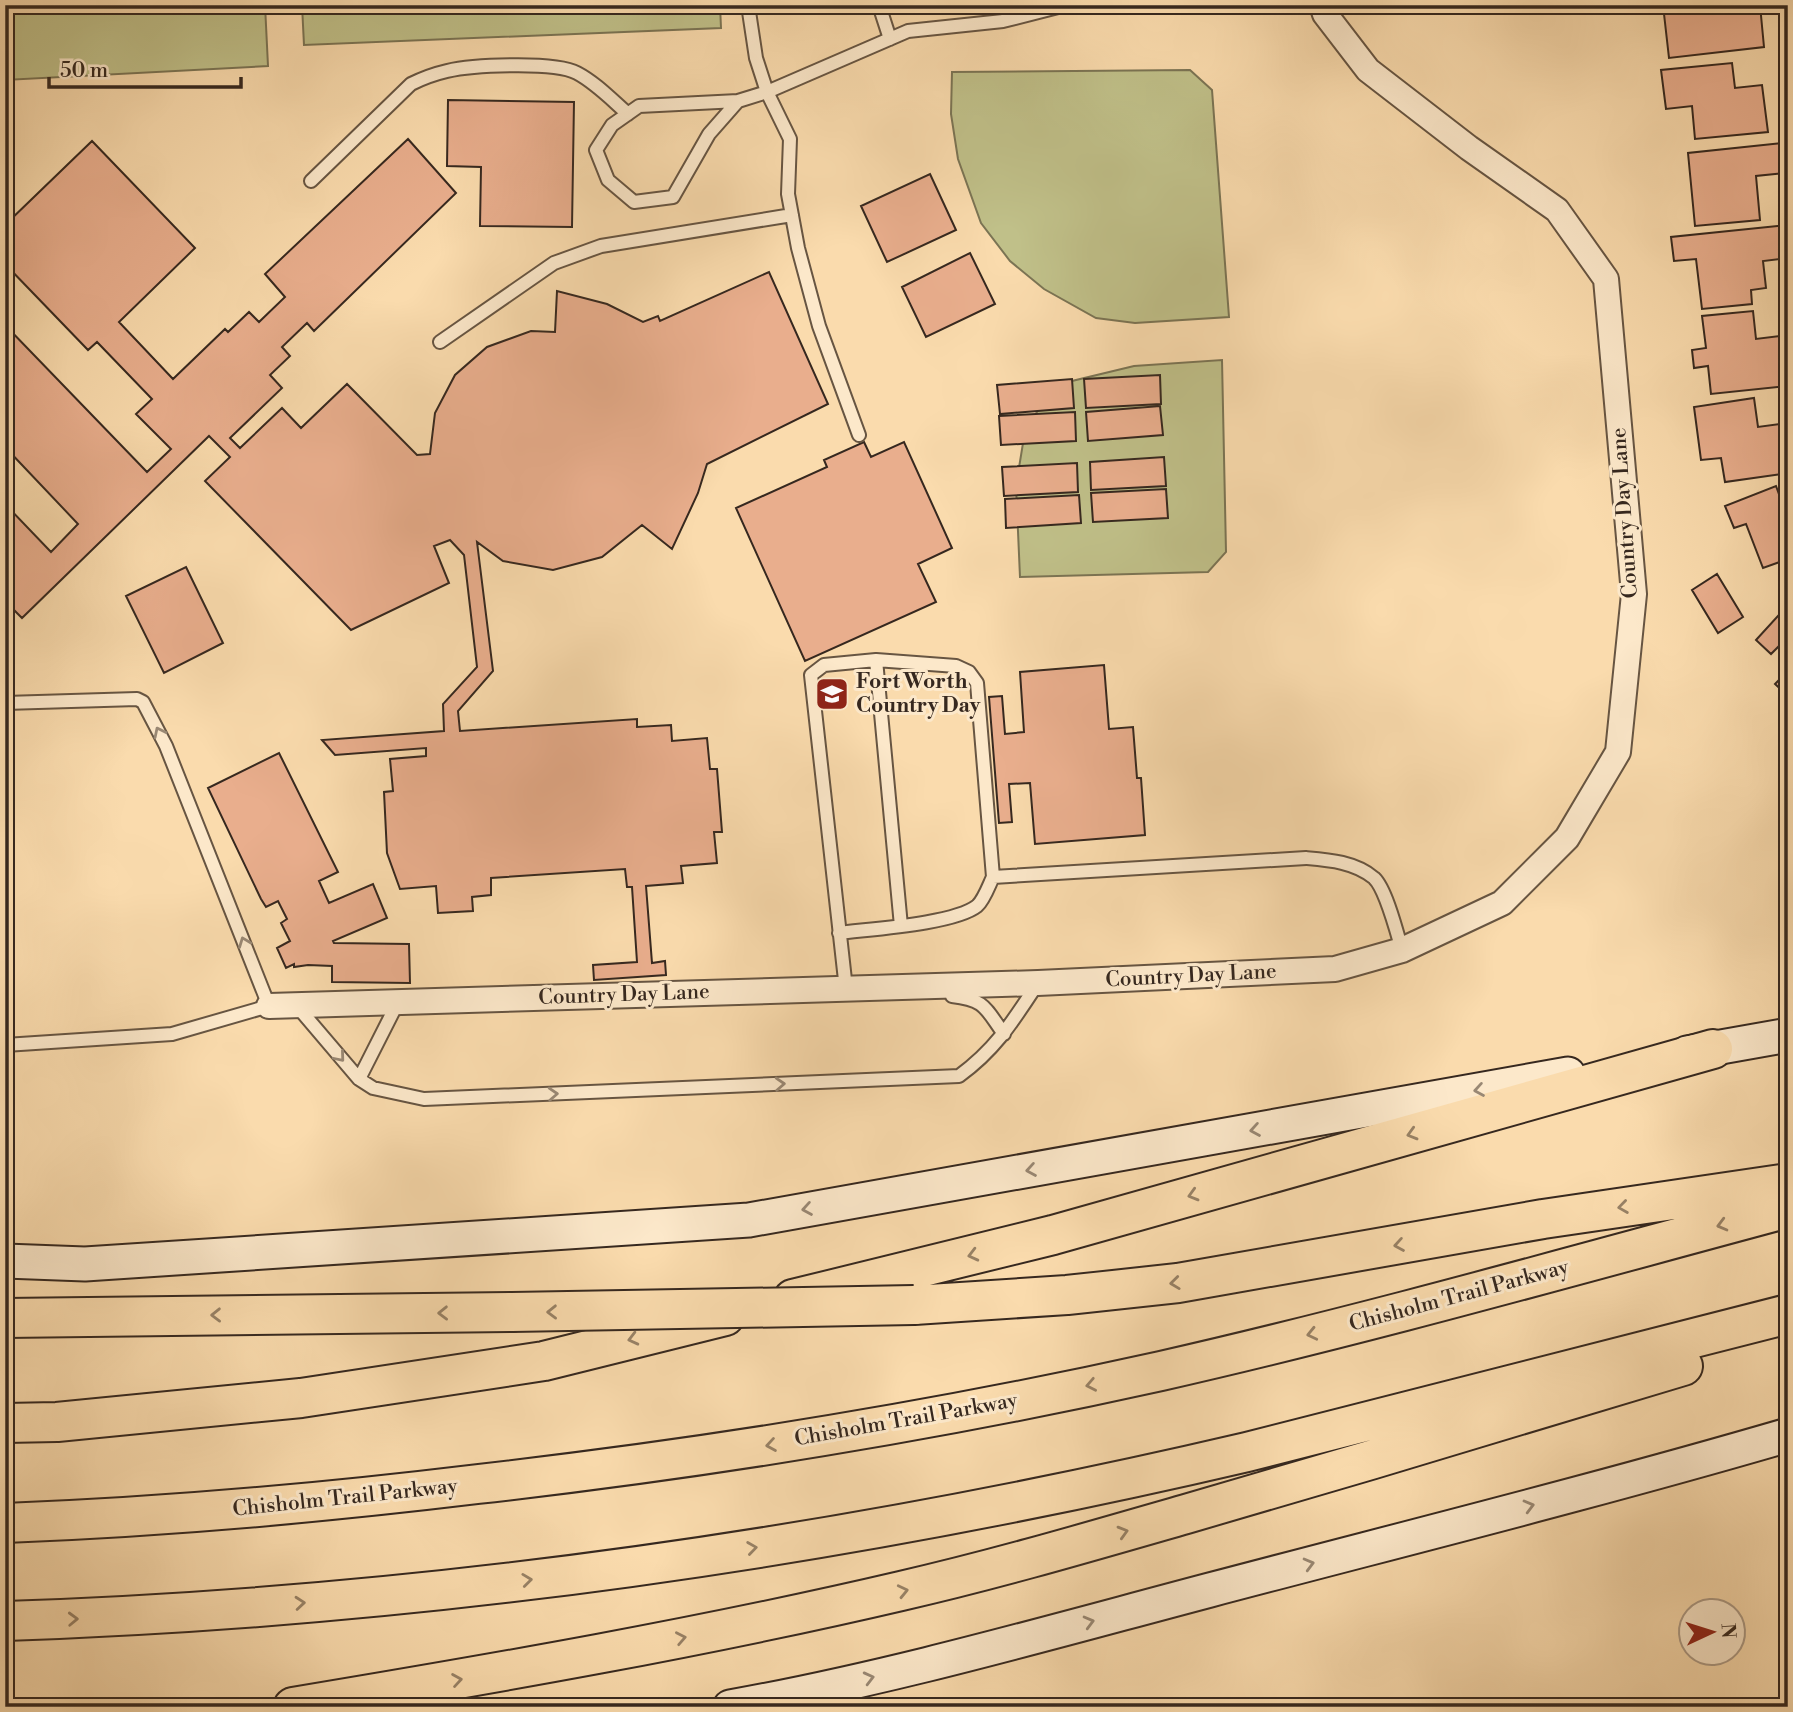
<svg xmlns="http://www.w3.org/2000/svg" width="1793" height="1712" font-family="'Libre Bodoni',serif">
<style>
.green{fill:#c0c089;stroke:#7b7454;stroke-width:2}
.building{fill:#e9ae8d;stroke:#36281f;stroke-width:2}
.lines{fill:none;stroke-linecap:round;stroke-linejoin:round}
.service-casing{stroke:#675542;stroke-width:16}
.minor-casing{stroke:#675542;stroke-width:28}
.secondary-casing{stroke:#36281f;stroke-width:37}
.motorway-casing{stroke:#36281f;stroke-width:42}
.service{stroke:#fce8ca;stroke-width:12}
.minor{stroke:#fce8ca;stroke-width:24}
.secondary{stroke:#fce8ca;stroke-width:33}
.motorway{stroke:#fadbad;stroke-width:38}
.motorway-bridge-casing{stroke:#36281f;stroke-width:42;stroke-linecap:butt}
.motorway-bridge{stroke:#fadbad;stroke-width:38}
.oneway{stroke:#998874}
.oneway2{stroke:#988266}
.labels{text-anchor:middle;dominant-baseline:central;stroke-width:6;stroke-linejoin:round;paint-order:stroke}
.street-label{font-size:21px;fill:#36281f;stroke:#fce8ca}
.poi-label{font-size:21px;font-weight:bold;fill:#36281f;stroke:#fce8ca;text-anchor:start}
</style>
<rect width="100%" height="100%" fill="#fadbad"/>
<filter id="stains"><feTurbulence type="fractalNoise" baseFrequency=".00286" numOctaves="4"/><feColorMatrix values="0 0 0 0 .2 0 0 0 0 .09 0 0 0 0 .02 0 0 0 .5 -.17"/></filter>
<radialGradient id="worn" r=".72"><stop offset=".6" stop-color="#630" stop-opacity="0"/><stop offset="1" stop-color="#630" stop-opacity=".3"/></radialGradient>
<!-- green -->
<path class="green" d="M5 5H265L268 66 5 80Z
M302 5H720L721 28 304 45Z
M1190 70 1212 90 1229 317 1135 323 1096 318 1044 289 1010 261 981 223 958 159 951 114 952 72Z
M1222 360 1226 552 1208 572 1020 577 1016 486 1024 437 1039 408 1072 381 1134 366Z"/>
<!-- building -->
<path class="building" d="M1663 5H1760L1764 47 1669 58Z
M1732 63 1735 88 1762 85 1768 132 1695 139 1692 106 1666 109 1661 70Z
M448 100 574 102 572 227 480 226 481 167 447 166Z
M408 139 456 193 314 331 307 323 282 347 290 356 270 375 282 388 230 438 240 448 282 408 301 428 347 384 417 455 430 454 435 413 455 375 487 347 531 331 555 332 557 291 607 304 643 322 658 316 660 321 769 272 828 404 707 464 698 493 672 549 642 525 602 557 553 570 503 561 477 542 493 671 458 711 460 731 637 719V727L671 725 672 741 707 738 710 769H717L722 832H714L717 863 681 866 683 883 646 886 652 963 665 961 666 975 594 980 593 965 637 962 632 887H627L625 869 491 878V895L472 897 473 911 438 913 436 886 400 889 387 853 384 792 393 791 390 759 426 756V748L335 755 322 740 444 731 443 704 477 667 464 555 450 540 434 546 449 583 351 630 205 481 230 457 209 436 22 618 7 603 5 605V504L51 552 78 524 5 447V325L147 472 171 449 136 414 152 399 97 342 88 350 5 264V225L92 141 195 248 119 322 173 379 225 329 228 332 249 312 259 322 285 297 265 274Z
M1782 143 1785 173 1756 176 1760 220 1695 226 1688 153Z
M930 174 956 230 887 262 861 206Z
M1788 225V258L1763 261 1766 288 1751 290 1752 304 1702 309 1696 259 1674 261 1671 237Z
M970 253 995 304 926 337 902 287Z
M1753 311 1756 339 1788 335V386L1711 394 1708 366 1694 368 1692 350 1706 348 1702 316Z
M1160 375 1161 404 1086 408 1084 379Z
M1072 379 1074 408 1000 414 997 385Z
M1754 398 1758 427 1788 423V473L1725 482 1721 458 1701 460 1694 407Z
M1160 406 1163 435 1088 441 1086 412Z
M1075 412 1076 441 1001 445 999 416Z
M864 442 871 457 904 442 952 548 918 564 936 602 805 661 736 508 827 467 824 460Z
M1164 457 1166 486 1091 490 1090 462Z
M1077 463 1078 492 1004 496 1002 467Z
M1776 486 1780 497 1788 494V559L1763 568 1746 524 1734 528 1725 506Z
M1166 489 1168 518 1093 522 1091 493Z
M1079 495 1081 523 1006 528 1005 499Z
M186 567 223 643 164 673 126 596Z
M1717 574 1743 617 1718 633 1692 590Z
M1788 605V637L1771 654 1756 640Z
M1104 665 1109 729 1133 727 1137 778H1141L1145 835 1035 844 1030 783 1009 784 1012 822 999 823 989 697 1002 696 1005 734 1024 732 1020 672Z
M1788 671V696L1775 684Z
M279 753 338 872 319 881 329 903 373 884 387 918 333 941 334 943 409 944 410 983 332 982V966L308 965 294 967V964L286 968 277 948 290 941 281 923 287 919 278 901 266 907 261 899 208 788Z"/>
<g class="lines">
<defs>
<path id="service" d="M748 5 756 58 767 92 790 139 788 194 798 248 819 326 859 435
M879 5 890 39
M738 101 709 134 673 197 634 202 608 180 596 150 612 125 639 106 738 101 767 92 908 31 1003 21 1066 5
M311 181 411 84C423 78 434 74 447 71 472 65 555 61 577 73 596 83 612 100 628 114
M440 342 554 263 601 246 792 215
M876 660 901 926
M5 703 137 699 143 702 166 746 269 1006 172 1034 5 1045
M993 877 1306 858C1329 860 1355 862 1374 878 1386 889 1397 933 1402 950
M839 933C870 929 954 924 977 906 984 900 989 885 993 877L977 683 969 672 956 666 876 660 824 665 811 675 846 989
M952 996C986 1000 985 1008 1004 1034
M296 1005 359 1079 373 1088 424 1099 959 1076C996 1049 1013 1021 1038 983
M359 1079 398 1002"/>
<path id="minor" d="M269 1006 1038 983 1335 969 1402 950 1502 903 1567 838 1618 752 1634 594 1606 279 1557 210 1469 148 1368 70 1325 14 1322 5"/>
<path id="secondary" d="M1687 1053 1788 1035
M5 1261 85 1264 749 1220 1568 1074
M730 1707C892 1678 1051 1632 1210 1590 1403 1539 1596 1491 1788 1435"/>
<path id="motorway" d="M793 1299 1053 1235 1713 1049
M914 1305 1067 1295 1178 1283 1543 1219 1788 1183
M5 1318 512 1312
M5 1423 57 1422 301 1398 544 1361 725 1316
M5 1523C164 1517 321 1503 478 1484 707 1458 936 1421 1161 1371 1372 1323 1579 1264 1788 1208
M5 1621C423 1607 841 1547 1247 1452L1788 1314
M293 1707C497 1673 700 1638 901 1591 997 1569 1092 1541 1186 1514 1352 1466 1518 1416 1683 1366"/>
</defs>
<!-- service casing -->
<use href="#service" class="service-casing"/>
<!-- minor casing -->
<use href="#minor" class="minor-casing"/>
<!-- secondary casing -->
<use href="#secondary" class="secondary-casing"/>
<!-- motorway casing -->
<use href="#motorway" class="motorway-casing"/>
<!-- service -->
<use href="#service" class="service"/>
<!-- minor -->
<use href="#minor" class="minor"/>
<!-- secondary -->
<use href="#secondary" class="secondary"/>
<!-- motorway -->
<use href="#motorway" class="motorway"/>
<defs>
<path id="motorway-bridge" d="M512 1312 914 1305"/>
</defs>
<!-- motorway-bridge casing -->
<use href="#motorway-bridge" class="motorway-bridge-casing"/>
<!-- motorway-bridge -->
<use href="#motorway-bridge" class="motorway-bridge"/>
</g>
<!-- one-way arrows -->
<defs><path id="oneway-chevron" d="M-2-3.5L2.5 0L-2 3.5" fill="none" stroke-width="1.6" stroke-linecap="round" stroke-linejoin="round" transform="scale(1.75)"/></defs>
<g class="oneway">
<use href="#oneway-chevron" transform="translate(159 732) rotate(-116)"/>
<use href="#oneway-chevron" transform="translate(244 942) rotate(-111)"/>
<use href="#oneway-chevron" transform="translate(340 1057) rotate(50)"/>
<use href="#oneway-chevron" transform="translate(780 1084) rotate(-3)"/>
<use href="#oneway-chevron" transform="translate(1479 1090) rotate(170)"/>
<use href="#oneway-chevron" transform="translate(553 1094) rotate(-3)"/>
<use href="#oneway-chevron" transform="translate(1255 1130) rotate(170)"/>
<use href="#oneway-chevron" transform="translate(1031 1170) rotate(170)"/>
<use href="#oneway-chevron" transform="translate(807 1209) rotate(170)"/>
<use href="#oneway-chevron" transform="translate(1529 1506) rotate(-15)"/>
<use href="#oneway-chevron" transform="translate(1309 1564) rotate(-15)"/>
<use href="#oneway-chevron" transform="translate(1089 1622) rotate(-15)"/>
<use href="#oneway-chevron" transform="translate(869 1678) rotate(-14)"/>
</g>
<g class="oneway2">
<use href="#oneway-chevron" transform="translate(1412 1134) rotate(164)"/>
<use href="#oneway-chevron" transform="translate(1193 1195) rotate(164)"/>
<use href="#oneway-chevron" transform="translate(1623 1207) rotate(172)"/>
<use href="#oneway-chevron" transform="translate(1722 1225) rotate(165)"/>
<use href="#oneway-chevron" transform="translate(1399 1245) rotate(170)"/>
<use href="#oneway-chevron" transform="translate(973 1255) rotate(166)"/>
<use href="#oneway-chevron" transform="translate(1175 1283) rotate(173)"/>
<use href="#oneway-chevron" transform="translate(552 1312) rotate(179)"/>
<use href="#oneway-chevron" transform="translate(443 1313) rotate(179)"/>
<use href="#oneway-chevron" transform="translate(216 1315) rotate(179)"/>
<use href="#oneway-chevron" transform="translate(1312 1334) rotate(167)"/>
<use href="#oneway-chevron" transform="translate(633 1339) rotate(166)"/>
<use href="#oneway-chevron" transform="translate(1091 1385) rotate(169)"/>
<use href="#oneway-chevron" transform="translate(771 1445) rotate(171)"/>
<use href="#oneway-chevron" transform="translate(1123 1532) rotate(-16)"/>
<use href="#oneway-chevron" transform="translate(752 1548) rotate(-8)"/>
<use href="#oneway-chevron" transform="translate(527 1580) rotate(-7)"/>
<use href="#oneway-chevron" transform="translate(903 1591) rotate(-13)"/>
<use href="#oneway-chevron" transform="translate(300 1603) rotate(-5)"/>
<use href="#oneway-chevron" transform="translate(73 1619) rotate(-2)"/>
<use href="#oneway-chevron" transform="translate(681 1638) rotate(-11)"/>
<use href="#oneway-chevron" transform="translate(457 1680) rotate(-9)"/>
</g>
<!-- icons -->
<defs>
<symbol id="school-square" viewBox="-11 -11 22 22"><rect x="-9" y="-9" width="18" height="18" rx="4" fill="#8f2418" stroke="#fce8ca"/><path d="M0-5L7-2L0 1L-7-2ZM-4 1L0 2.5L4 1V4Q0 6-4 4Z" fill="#fff"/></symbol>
</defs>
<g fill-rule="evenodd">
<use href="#school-square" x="813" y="675" width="38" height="38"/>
</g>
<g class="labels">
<!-- street labels -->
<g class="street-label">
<text transform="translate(1625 513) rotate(-94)">Country Day Lane</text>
<text transform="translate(1191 976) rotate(-3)">Country Day Lane</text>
<text transform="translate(624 995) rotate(-2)">Country Day Lane</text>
<text transform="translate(1459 1296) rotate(-15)">Chisholm Trail Parkway</text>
<text transform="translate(906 1420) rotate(-10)">Chisholm Trail Parkway</text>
<text transform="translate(345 1498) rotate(-6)">Chisholm Trail Parkway</text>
</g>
<!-- poi labels -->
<g class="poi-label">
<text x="856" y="682">Fort Worth<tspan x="856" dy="24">Country Day</tspan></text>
</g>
</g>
<!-- margin -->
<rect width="1793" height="1712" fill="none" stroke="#fadbad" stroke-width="28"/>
<rect x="7" y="7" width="1779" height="1698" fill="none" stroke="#36281f" stroke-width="3.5"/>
<rect x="14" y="14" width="1765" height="1684" fill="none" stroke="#36281f" stroke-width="2"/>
<!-- north arrow -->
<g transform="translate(1712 1632) rotate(86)"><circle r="33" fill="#fce8ca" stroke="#ad9b86" stroke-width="2"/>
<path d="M0-5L12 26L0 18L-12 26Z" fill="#8f2418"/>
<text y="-10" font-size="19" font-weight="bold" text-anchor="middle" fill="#36281f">N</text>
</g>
<!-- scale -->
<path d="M49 77v10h192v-10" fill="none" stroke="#36281f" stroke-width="3.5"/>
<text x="60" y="77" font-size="21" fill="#36281f" stroke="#fce8ca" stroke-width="5" paint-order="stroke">50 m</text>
<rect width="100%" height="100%" filter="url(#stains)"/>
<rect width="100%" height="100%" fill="url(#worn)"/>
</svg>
